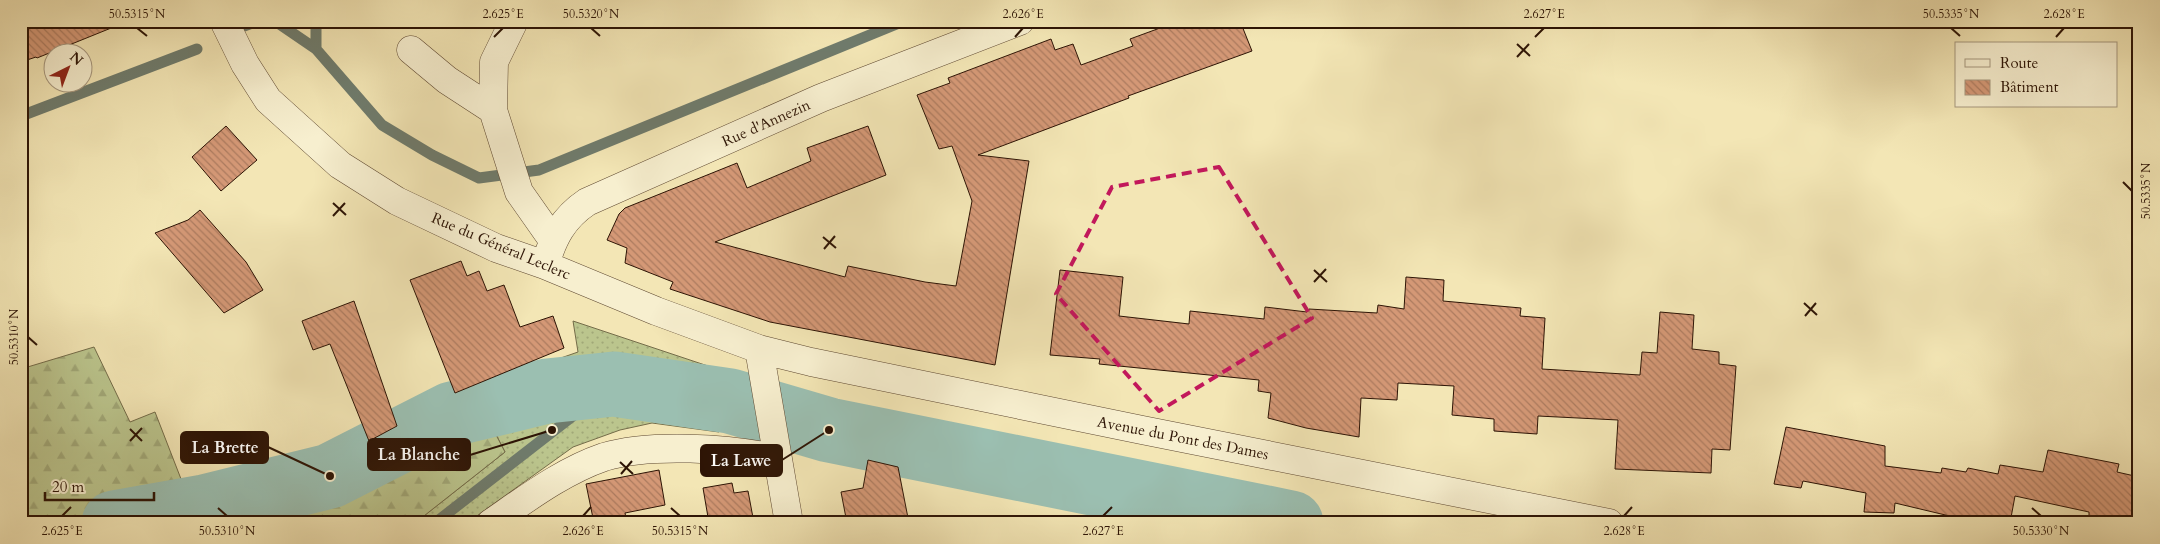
<svg xmlns="http://www.w3.org/2000/svg" width="2160" height="544" font-family="Cardo,serif">
<style>
.grass{fill:url(#grass-dots);stroke:#746c49}
.forest{fill:url(#forest-firs);stroke:#746c49}
.lines{fill:none;stroke-linecap:round;stroke-linejoin:round}
.stream{stroke:#6f7b6c;stroke-width:11}
.river{stroke:#9bbfb1;stroke-width:65}
.building{fill:url(#building-back-hatch);stroke:#2d1405}
.minor-casing{stroke:#5e4831;stroke-width:29}
.minor{stroke:#f7efcf;stroke-width:28}
.marked{fill:none;stroke:#c2185b;stroke-width:4;stroke-dasharray:10 6;stroke-linejoin:round}
.ticks{fill:none;stroke:#2d1405;stroke-width:2}
.labels{text-anchor:middle;dominant-baseline:central;stroke-width:5;stroke-linejoin:round;paint-order:stroke}
.street-label{font-size:15px;fill:#2d1405;stroke:#f7efcf}
.leader{fill:none;stroke:#2d1405;stroke-width:2}
.callout-dot{fill:#2d1405;stroke:#f7efcf;stroke-width:2}
.callout{fill:#2d1405;stroke:#2d1405;stroke-width:2}
.callout-label{font-size:16px;text-anchor:middle;font-weight:bold;fill:#fff}
.neatline{fill:none;stroke:#2d1405;stroke-width:2}
.ticks-label{font-size:12px;text-anchor:middle;fill:#2d1405}
</style>
<defs>
<pattern id="grass-dots" width="8" height="8" patternUnits="userSpaceOnUse" patternTransform="scale(1.25)"><rect width="8" height="8" fill="#bbc58d"/><path d="M2 2h.1M6 6h.1" fill="none" stroke="#a1a878" stroke-width="1.8" stroke-linecap="round"/></pattern>
<pattern id="forest-firs" width="22" height="20" patternUnits="userSpaceOnUse" patternTransform="scale(1.25)"><rect width="22" height="20" fill="#bbc58d"/><path d="M5 1l3.5 6h-7zM16 11l3.5 6h-7z" fill="#a1a878"/></pattern>
<pattern id="building-back-hatch" width="6" height="6" patternUnits="userSpaceOnUse" patternTransform="scale(1.25)"><rect width="6" height="6" fill="#d49876"/><path d="M-1 5l2 2M0 0l6 6M5-1l2 2" fill="none" stroke="#ac7b5f"/></pattern>
</defs>
<rect width="100%" height="100%" fill="#f3e6b5"/>
<filter id="stains"><feTurbulence type="fractalNoise" baseFrequency=".004" numOctaves="4"/><feColorMatrix values="0 0 0 0 .2 0 0 0 0 .09 0 0 0 0 .02 0 0 0 .5 -.17"/></filter>
<radialGradient id="worn" r=".72"><stop offset=".6" stop-color="#630" stop-opacity="0"/><stop offset="1" stop-color="#630" stop-opacity=".3"/></radialGradient>
<!-- grass -->
<path class="grass" d="M573 321 720 370 719 432 652 423 620 430 573 447 467 523H415L505 452 480 403 514 384 512 375 578 352Z"/>
<!-- forest -->
<path class="forest" d="M94 347 130 422 155 412 188 497 228 490 364 452 476 397 505 452 415 523H21V369Z"/>
<g class="lines">
<!-- stream -->
<path class="stream" d="M275 21 316 49 382 125 432 155 479 178 539 170 904 21
M316 21V49
M244 26 258 21
M21 116 197 49
M435 523 614 384"/>
<!-- river -->
<path class="river" d="M114 523 204 507 330 476 452 414 547 391 614 384 730 401 829 430 1291 523"/>
</g>
<!-- building -->
<path class="building" d="M21 21H126V22L37 58 36 57 21 62Z
M1179 21H1240L1252 51 1128 96 1129 98 978 155 1029 161 995 365 770 322 670 289 673 282 625 263 627 248 607 240 619 214 625 208 737 163 747 188 811 161 807 148 868 126 886 175 715 242 845 277 848 266 925 282 956 286 972 201 952 146 939 149 917 95 950 83 948 78 1051 39 1055 50 1073 44 1081 65 1133 46 1130 39Z
M226 126 257 160 221 191 192 157Z
M200 210 246 262 263 290 224 313 155 233 188 220Z
M461 261 467 276 479 271 487 291 504 285 520 327 553 316 564 348 455 393 410 280Z
M1060 270 1123 277 1119 316 1189 324 1190 311 1264 319 1265 307 1307 312 1309 309 1377 313 1378 305 1404 309 1406 277 1444 280 1443 301 1521 308 1520 316 1545 318 1542 369 1640 375 1642 352 1657 353 1660 312 1694 315 1692 349 1719 352V364L1736 366 1730 450 1712 449 1711 473 1615 469 1618 420 1538 416 1537 434 1494 431V419L1452 415 1454 386 1398 383 1397 400 1361 398 1359 437 1306 428 1268 418 1271 393 1258 391 1259 380 1099 364 1100 359 1050 355Z
M354 301 397 426 369 441 330 344 313 350 302 321Z
M1786 427 1885 446V466L1941 473 1942 468 1966 472 1968 468 1998 474 2000 465 2043 472 2048 450 2119 464 2117 472 2139 477V523H2114L2089 517V512L2015 496 2010 523H1979L1895 503 1894 513 1864 512 1866 493 1803 481 1801 488 1774 484Z
M868 460 898 467 909 523H847L841 492 863 488Z
M659 470 665 505 625 513 627 523H594L586 484Z
M732 483 734 493 748 491 754 523H709L703 488Z"/>
<g class="lines">
<defs>
<path id="minor" d="M224 21 245 64 268 100 340 165 397 201 496 248 545 265 656 311 759 349 811 362 1142 430 1609 523
M514 21 494 62 493 110 519 192 552 239
M411 50 447 80 493 110
M545 265C553 238 563 218 587 202L821 98 1020 21
M759 349 789 523
M491 523C526 499 563 471 604 457 650 443 731 448 778 459"/>
</defs>
<!-- minor casing -->
<use href="#minor" class="minor-casing"/>
<!-- minor -->
<use href="#minor" class="minor"/>
</g>
<!-- marked area -->
<path class="marked" d="M1219 167 1312 318 1159 411 1056 294 1112 187Z"/>
<!-- ticks -->
<path class="ticks" d="M137 28 147 36M591 28 600 36M1951 28 1960 36M494 37 503 28M1015 37 1023 28M1535 37 1544 28M2056 37 2064 28M1517 44 1530 56M1517 57 1529 44M2123 182 2132 191M333 203 346 215M333 216 345 203M823 237 836 248M824 249 835 236M1314 270 1327 282M1314 282 1326 269M1804 303 1817 315M1805 316 1816 303M28 337 37 345M130 429 142 441M130 441 142 428M620 462 633 474M621 474 632 461M218 508 227 516M671 508 680 516M2032 508 2041 516M62 516 71 507M583 516 591 507M1103 516 1112 507M1624 516 1632 507"/>
<g class="labels">
<!-- street labels -->
<g class="street-label">
<text transform="translate(766 123) rotate(-24)">Rue d'Annezin</text>
<text transform="translate(501 246) rotate(23)">Rue du Général Leclerc</text>
<text transform="translate(1183 438) rotate(11)">Avenue du Pont des Dames</text>
</g>
</g>
<!-- callouts -->
<path class="leader" d="M330 476L268 447M552 430L470 455M829 430L782 460"/>
<g class="callout-dot">
<circle cx="330" cy="476" r="5"/>
<circle cx="552" cy="430" r="5"/>
<circle cx="829" cy="430" r="5"/>
</g>
<g class="callout">
<rect x="181" y="432" width="87" height="31" rx="5"/>
<rect x="368" y="439" width="102" height="31" rx="5"/>
<rect x="701" y="445" width="81" height="31" rx="5"/>
</g>
<g class="callout-label">
<text x="225" y="453">La Brette</text>
<text x="419" y="460">La Blanche</text>
<text x="741" y="466">La Lawe</text>
</g>
<!-- margin -->
<rect width="2160" height="544" fill="none" stroke="#f3e6b5" stroke-width="55"/>
<!-- legend -->
<rect x="1955" y="42" width="162" height="65" fill="#f7efcf" stroke="#a6977e"/>
<rect x="1965" y="59" width="25" height="8" fill="#f7efcf" stroke="#a6977e"/>
<text x="2000" y="68" font-size="15" fill="#2d1405">Route</text>
<rect x="1965" y="80" width="25" height="15" fill="url(#building-back-hatch)" stroke="#a6977e"/>
<text x="2000" y="92" font-size="15" fill="#2d1405">Bâtiment</text>
<!-- north arrow -->
<g transform="translate(68 68) rotate(42)"><circle r="24" fill="#f7efcf" stroke="#a6977e"/>
<path d="M0-4L9 19L0 12L-9 19Z" fill="#8f2418"/>
<text y="-8" font-size="14" font-weight="bold" text-anchor="middle" fill="#2d1405">N</text>
</g>
<!-- scale -->
<path d="M45 492v8h109v-8" fill="none" stroke="#2d1405" stroke-width="2.5"/>
<text x="52" y="492" font-size="15" fill="#2d1405" stroke="#f7efcf" stroke-width="4" paint-order="stroke">20 m</text>
<rect x="28" y="28" width="2104" height="488" class="neatline"/>
<g class="ticks-label">
<text x="137" y="18">50.5315°N</text>
<text x="503" y="18">2.625°E</text>
<text x="591" y="18">50.5320°N</text>
<text x="1023" y="18">2.626°E</text>
<text x="1544" y="18">2.627°E</text>
<text x="1951" y="18">50.5335°N</text>
<text x="2064" y="18">2.628°E</text>
<text transform="translate(2146 191) rotate(-90)" y="4">50.5335°N</text>
<text transform="translate(14 337) rotate(-90)" y="4">50.5310°N</text>
<text x="62" y="535">2.625°E</text>
<text x="227" y="535">50.5310°N</text>
<text x="583" y="535">2.626°E</text>
<text x="680" y="535">50.5315°N</text>
<text x="1103" y="535">2.627°E</text>
<text x="1624" y="535">2.628°E</text>
<text x="2041" y="535">50.5330°N</text>
</g>
<rect width="100%" height="100%" filter="url(#stains)"/>
<rect width="100%" height="100%" fill="url(#worn)"/>
</svg>
